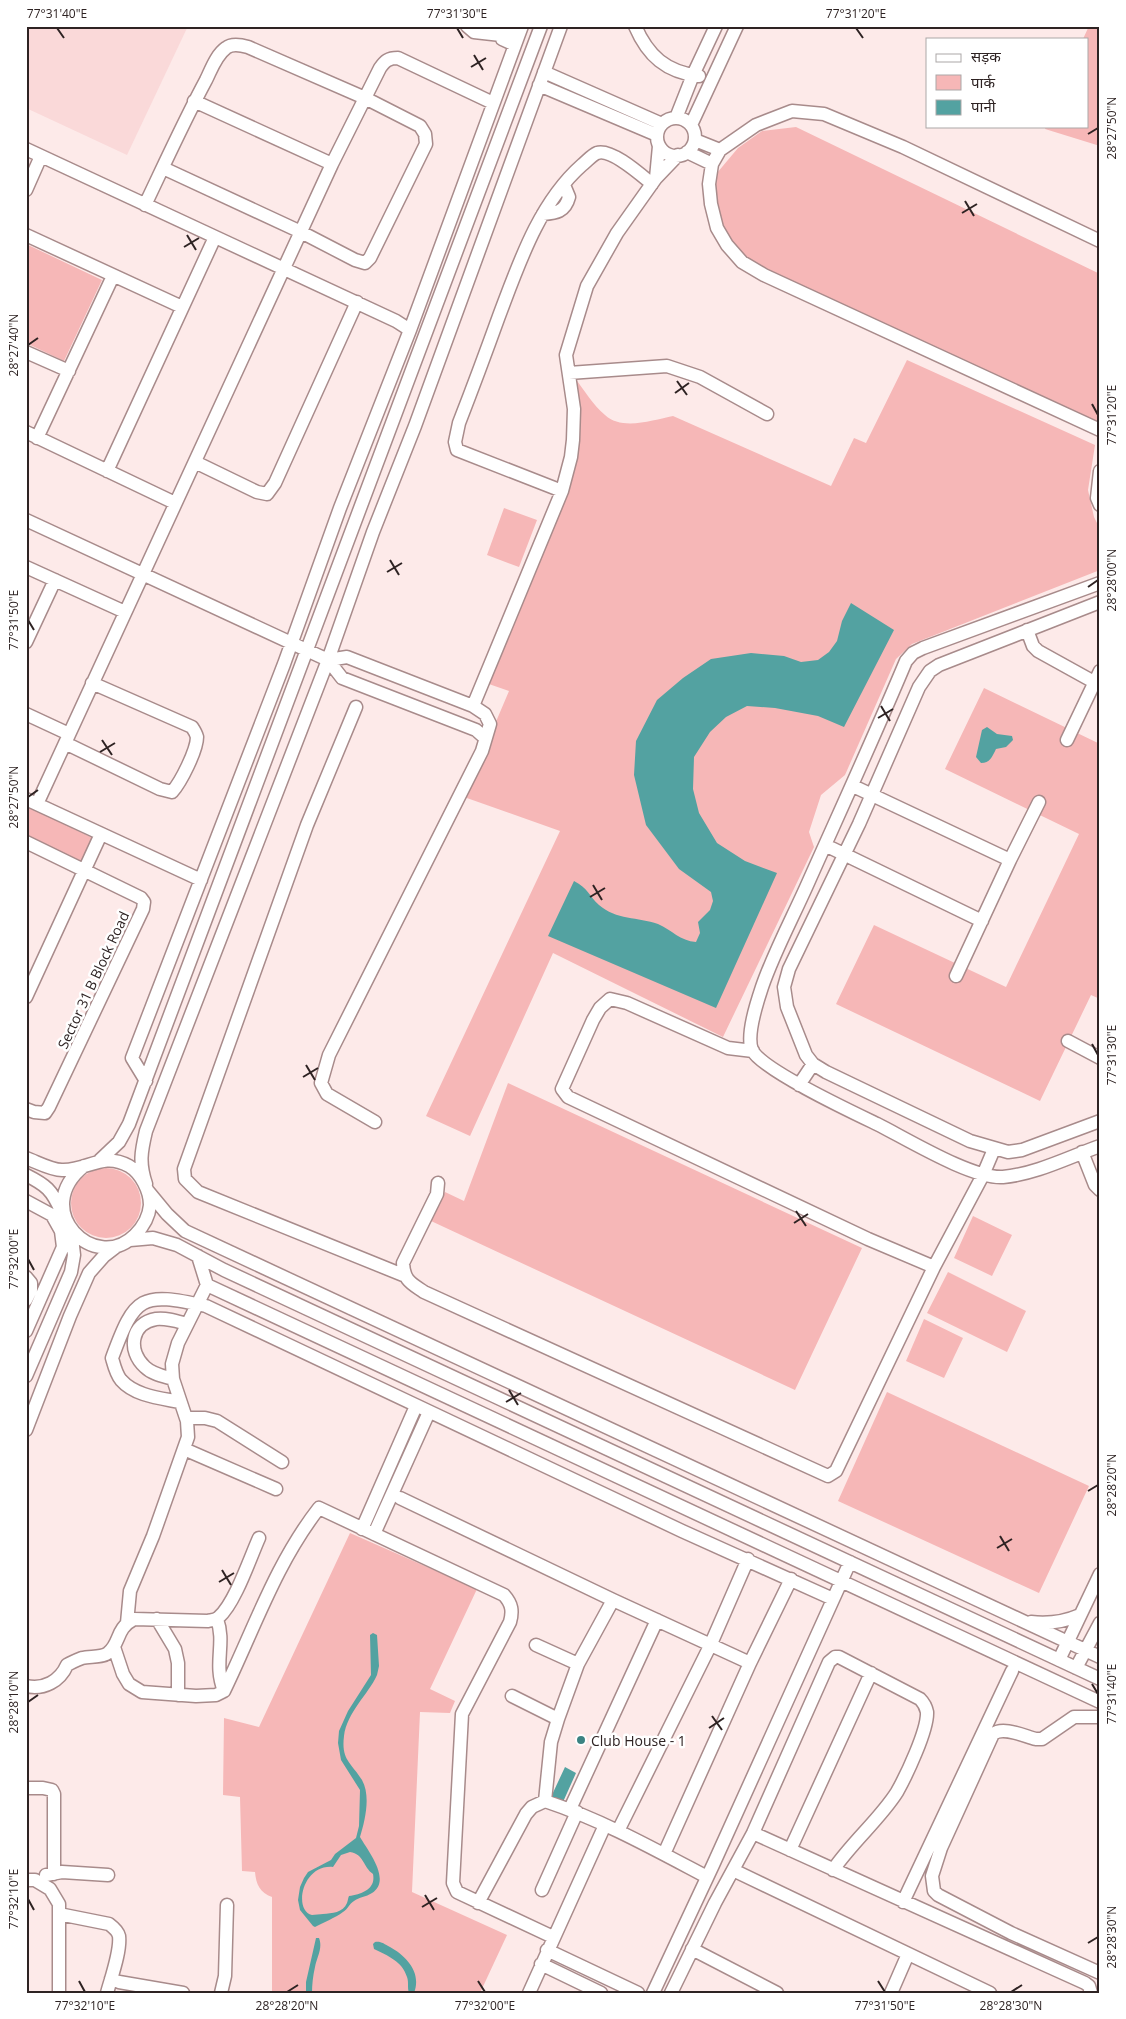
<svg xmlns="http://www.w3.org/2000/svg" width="1126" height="2019" font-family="'Open Sans','Noto Sans Devanagari',sans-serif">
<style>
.built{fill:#fad9d9}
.green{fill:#f6b7b7}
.water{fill:#53a2a1;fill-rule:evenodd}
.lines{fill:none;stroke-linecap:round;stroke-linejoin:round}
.minor-casing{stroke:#a88b8b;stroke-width:15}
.minor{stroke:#fff;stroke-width:12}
.ticks{fill:none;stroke:#2e2323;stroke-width:2}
.poi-dot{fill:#3b8382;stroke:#fff;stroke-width:2}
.labels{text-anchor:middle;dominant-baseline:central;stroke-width:5;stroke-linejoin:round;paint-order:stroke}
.street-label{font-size:14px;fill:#2e2323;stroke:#fff}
.poi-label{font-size:14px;fill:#2e2323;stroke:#fff;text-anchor:start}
.neatline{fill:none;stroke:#2e2323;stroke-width:2}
.ticks-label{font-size:12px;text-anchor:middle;fill:#2e2323}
</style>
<rect width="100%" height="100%" fill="#fdeae9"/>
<!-- built -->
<path class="built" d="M26 26H188L127 155 26 108Z"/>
<!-- green -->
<path class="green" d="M1089 26H1100V146L1045 129 1046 126H1087V39H1083Z
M796 127 1100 274V425L741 266 705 205 717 173 738 148 762 131Z
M26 244 102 280 64 361 26 343Z
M907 360 1095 445 1088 490 1094 517 1100 529V570L912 644 896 659 845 775 821 795 809 832 814 847 723 1037 553 953 470 1136 426 1116 560 831 464 797 509 691 486 683 575 464V378C584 390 593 405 605 415 622 431 653 420 673 416L831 486 854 438 866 443Z
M504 508 537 520 519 567 487 555Z
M984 688 1100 744V999L1091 995 1040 1101 836 1004 874 925 1006 987 1079 834 945 769Z
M26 806 95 839 83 864 26 838Z
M508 1083 862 1248 795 1390 431 1221 445 1192 464 1201Z
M71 1203a35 35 0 1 1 70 0a35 35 0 1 1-70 0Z
M973 1216 1012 1235 992 1276 954 1258Z
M948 1272 1026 1311 1007 1352 927 1313Z
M924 1319 963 1338 944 1378 906 1361Z
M887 1392 1089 1486 1039 1593 838 1501Z
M350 1533 477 1589 430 1689 455 1701 450 1713 420 1712 412 1892 507 1935 480 1993H272V1897C260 1893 256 1884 255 1872L242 1871 240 1797 223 1795 224 1718 259 1727Z"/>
<!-- water -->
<path class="water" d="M851 603 894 630 844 727 818 716 775 708 747 706 726 717 710 732 694 757 693 789 699 813 717 843 745 861 777 873 716 1008 548 936 574 881C588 888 589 896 599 905 616 920 638 917 658 924 672 930 680 941 696 942L700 933 698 922 710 910 713 901 711 892 679 869 646 825 634 775 636 741 657 700 683 678 711 659 751 653 784 656 801 662 818 660 829 652 837 641 842 621Z
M987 727 997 734 1012 736 1013 740 1006 747 996 749C992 757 990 763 981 763L976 757 982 730Z
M373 1633 377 1635 379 1666 377 1675C368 1695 347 1712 344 1736 341 1760 351 1762 362 1780 371 1796 365 1821 360 1837 368 1851 392 1880 372 1893 366 1897 359 1897 354 1901 349 1904 348 1909 343 1912 335 1918 324 1922 315 1927L313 1926 300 1910 298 1900 300 1887 304 1878 308 1872 331 1860 335 1854 356 1838 359 1826 360 1790 341 1760 338 1743 339 1731 348 1711 371 1675 370 1635ZM350 1852C364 1854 363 1867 373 1874 376 1889 362 1894 349 1896 348 1898 348 1900 347 1903 343 1913 332 1913 323 1914 320 1914 315 1915 312 1915 293 1911 302 1864 333 1867L341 1855Z
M565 1767 576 1773 563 1802 551 1797Z
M316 1938H319C323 1948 317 1957 315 1967 313 1976 312 1984 312 1993H306V1982Z
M375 1942C381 1941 384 1944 390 1947 406 1956 422 1972 414 1993H409C407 1988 409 1982 407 1977 402 1961 388 1956 374 1949L373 1944Z"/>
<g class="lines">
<defs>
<path id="minor" d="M467 26 474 32 501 35
M635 26C648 56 666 72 699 76
M515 45 502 39 501 35 503 32 508 30 519 33
M544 72 662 124
M539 85 657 135
M194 101 332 164
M676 118 693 75 716 26
M657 137a19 19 0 1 1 38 0a19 19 0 1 1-38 0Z
M691 125 737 26
M695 140 720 150
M26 149 396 321 410 330
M687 152 712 164
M656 178 659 146
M26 190 41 156
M145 205C165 163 184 121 206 80 211 70 216 55 226 48 232 43 241 45 248 47L365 98 420 126 425 134 426 144 370 258 365 263 355 260 301 232 163 168
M543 214C556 213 565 212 569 197L564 185
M26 235 182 307
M1100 241 903 147 824 114 792 111 756 125 720 150 712 164 709 184 711 204 717 228 727 245 742 262 764 275 1100 430
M26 352 69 371
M569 373 667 366 700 377 767 414
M26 432 175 503
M37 438 113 276
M195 462 257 492 267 494 275 483 357 302
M107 471 215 237
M1100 471 1097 498 1100 505
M562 491 457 450 455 442 459 423C473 387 486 352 499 316 519 263 539 203 582 165 587 161 592 155 597 153 611 148 641 175 652 184
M26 520 328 660 342 678 476 730 485 738
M26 567 125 612
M1100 583 923 648 913 653 906 661C875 735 841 809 808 883 793 917 774 952 762 987 757 1002 746 1035 752 1050 762 1070 854 1113 877 1124 907 1139 972 1179 1003 1177 1036 1174 1069 1157 1100 1146
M1100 602 939 665 930 671 919 687 859 824 789 969 784 987 787 1007 806 1055 813 1064 826 1072 970 1141 1008 1152 1022 1150 1100 1121
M1027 630 1033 646 1038 651 1094 682
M26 642 55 580
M328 660 347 657 473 706 485 714 490 724 482 751 329 1055 321 1083 327 1094 375 1122
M473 706 562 491 571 457 573 440 574 409 566 355 587 286 617 233 656 178 678 155
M356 707 307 825 184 1169 185 1179 198 1192 403 1275
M26 714 69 734
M1067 740 1100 671
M65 743 160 789 172 792C181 782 197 750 197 737 196 733 194 730 192 727L92 683
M853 786 1010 860
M26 799 201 880
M37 804 332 164 380 68C385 61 388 58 398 58L493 103
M26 842 141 898 144 902 143 909 49 1107 45 1113 34 1112 26 1109
M825 845 982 921
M956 976 1010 860 1039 802
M26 997 101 834
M1068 1041 1100 1058
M753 1051 728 1048 627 1003 610 999 600 1008 593 1020 562 1089 568 1097 868 1239 934 1267
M146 1081 132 1058 284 664 340 508 410 330 522 26
M799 1085 813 1064
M1082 1152 1095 1185 1100 1190
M26 1158C37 1162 51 1170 62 1170 88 1171 102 1151 129 1166 141 1173 150 1191 150 1205 149 1217 143 1227 135 1235 95 1275 29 1210 84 1166
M100 1160 119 1142 129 1124 541 26
M26 1175C46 1185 52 1190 61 1211
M438 1183 437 1194 403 1263C404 1281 411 1283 424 1292L828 1476 836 1471 934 1267 983 1175 994 1149
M146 1184C139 1163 141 1152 146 1131L328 660 373 532 415 426 561 26
M148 1191 167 1214 185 1231 1100 1657
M26 1201 52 1215 61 1231 63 1247 26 1331
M130 1240 153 1238 177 1245 224 1270 1100 1679
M198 1256 207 1285 1100 1702
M26 1277 31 1283V1290L26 1300
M26 1376 71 1272 74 1255 71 1229
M173 1379C163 1376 152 1374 145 1367 127 1351 131 1323 156 1319 168 1318 176 1321 187 1324
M180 1402C160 1398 135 1396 121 1380 116 1374 114 1365 112 1358 135 1295 141 1292 206 1306L682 1531 833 1599
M186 1418H205L217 1421 282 1462
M26 1430 70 1316 89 1273 104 1256 117 1246
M184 1449 276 1489
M400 1498 613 1600 750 1663
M362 1529 416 1406
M374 1534 429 1412
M157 1619 175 1649 178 1663V1695
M217 1619C226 1644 213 1663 224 1691
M1031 1622C1049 1624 1064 1622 1080 1615
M127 1623 130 1591 153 1536 188 1437 187 1421 173 1379 172 1364 178 1343 207 1285
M536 1645 578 1664
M114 1647 123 1674 129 1684 142 1692 196 1696 216 1695 224 1691C254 1629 276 1563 319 1508L504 1595C512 1604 513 1611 510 1622L462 1714 453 1883 457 1892 553 1937
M1059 1660 1100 1574
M1076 1668 1100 1623
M26 1686C44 1690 60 1681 67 1665 72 1662 77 1660 82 1658 90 1656 102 1658 108 1653 121 1643 115 1629 134 1619L208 1621C212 1620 216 1620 219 1617 235 1603 250 1558 259 1538
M512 1696 558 1719
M1100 1717H1074L1042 1739H1036C1024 1736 1003 1726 993 1734L941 1848 932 1876 934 1891 938 1895 1011 1933 1100 1973
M26 1788H43L52 1790 54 1794V1874
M545 1801 551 1742 558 1719 578 1664 613 1600
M570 1809 657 1620
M618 1831 710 1646 748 1559
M753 1833 1085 1983 1089 1986 1091 1993
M790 1850 871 1673
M664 1854 750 1663 791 1579
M733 1870 990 1993
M46 1875 62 1872 108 1875
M26 1880H35L50 1889 59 1904V1993
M542 1890 577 1812
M903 1902 1012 1671
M478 1903 526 1814 532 1807 545 1801C602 1820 654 1849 707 1877
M59 1914 109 1924C113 1927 118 1931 119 1936 121 1951 111 1978 107 1993
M692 1949 777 1993
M547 1950 638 1993
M541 1964 601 1993
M111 1979 119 1982 183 1993
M221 1993 225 1976 227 1905
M529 1993 605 1825
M653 1993 713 1865 850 1562
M671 1993 715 1903 753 1833 829 1662 835 1657H839L920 1699C924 1703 926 1707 927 1712 928 1730 906 1776 897 1792 880 1819 852 1842 833 1870
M891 1993 908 1954"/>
</defs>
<!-- minor casing -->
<use href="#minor" class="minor-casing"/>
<!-- minor -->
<use href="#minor" class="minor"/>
</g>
<!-- ticks -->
<path class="ticks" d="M57 28 64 38M457 28 463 38M856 28 863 38M474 55 483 70M471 67 486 58M1088 134 1098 128M965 201 974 216M962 213 977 204M187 235 196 250M184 247 199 238M28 345 38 338M677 381 687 395M675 393 689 383M1092 404 1098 415M390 560 399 575M387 572 402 563M1088 587 1098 580M28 620 34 630M881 706 890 721M878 718 893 709M102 740 112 755M100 752 115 743M28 797 38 790M593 885 602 900M590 897 605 888M1092 1044 1098 1055M306 1065 315 1080M303 1077 318 1068M796 1211 806 1226M794 1223 808 1214M28 1259 34 1270M509 1390 518 1405M506 1402 521 1393M1088 1491 1098 1485M1000 1536 1009 1551M997 1548 1012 1539M222 1570 231 1585M219 1582 234 1573M1092 1684 1098 1694M28 1702 38 1695M712 1716 722 1730M709 1728 724 1718M425 1895 434 1910M28 1899 34 1910M422 1907 437 1898M1088 1943 1098 1937M79 1981 85 1992M478 1981 485 1992M878 1981 885 1992M287 1992 298 1985M1011 1992 1022 1985"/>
<!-- markers -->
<circle class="poi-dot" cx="581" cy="1740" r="5"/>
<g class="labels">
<!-- street labels -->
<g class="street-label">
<text transform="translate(93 980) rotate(-65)">Sector 31 B Block Road</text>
</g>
<!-- poi labels -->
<g class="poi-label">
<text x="591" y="1740">Club House - 1</text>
</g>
</g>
<!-- border -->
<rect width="1126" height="2019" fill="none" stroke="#ffffff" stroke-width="55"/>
<!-- legend -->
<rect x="926" y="38" width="162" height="90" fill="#ffffff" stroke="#aba7a7"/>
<rect x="936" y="54" width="25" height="8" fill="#ffffff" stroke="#aba7a7"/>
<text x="971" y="62" font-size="15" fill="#2e2323">सड़क</text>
<rect x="936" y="75" width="25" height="15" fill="#f6b7b7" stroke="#aba7a7"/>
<text x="971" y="88" font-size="15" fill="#2e2323">पार्क</text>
<rect x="936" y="100" width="25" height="15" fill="#53a2a1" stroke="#aba7a7"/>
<text x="971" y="112" font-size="15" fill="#2e2323">पानी</text>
<rect x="28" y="28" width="1070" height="1964" class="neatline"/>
<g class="ticks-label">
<text x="57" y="18">77°31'40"E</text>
<text x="457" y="18">77°31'30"E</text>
<text x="856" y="18">77°31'20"E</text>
<text transform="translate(1112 128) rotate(-90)" y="4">28°27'50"N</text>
<text transform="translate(14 345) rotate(-90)" y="4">28°27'40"N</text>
<text transform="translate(1112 415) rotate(-90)" y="4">77°31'20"E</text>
<text transform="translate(1112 580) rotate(-90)" y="4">28°28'00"N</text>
<text transform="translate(14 620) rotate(-90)" y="4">77°31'50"E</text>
<text transform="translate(14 797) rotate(-90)" y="4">28°27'50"N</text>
<text transform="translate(1112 1055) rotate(-90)" y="4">77°31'30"E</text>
<text transform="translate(14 1259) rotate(-90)" y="4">77°32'00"E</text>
<text transform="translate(1112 1485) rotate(-90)" y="4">28°28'20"N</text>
<text transform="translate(1112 1694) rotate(-90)" y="4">77°31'40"E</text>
<text transform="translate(14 1702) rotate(-90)" y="4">28°28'10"N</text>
<text transform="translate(14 1899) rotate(-90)" y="4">77°32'10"E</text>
<text transform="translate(1112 1937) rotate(-90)" y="4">28°28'30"N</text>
<text x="85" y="2010">77°32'10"E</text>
<text x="287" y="2010">28°28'20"N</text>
<text x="485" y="2010">77°32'00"E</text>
<text x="885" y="2010">77°31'50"E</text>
<text x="1011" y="2010">28°28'30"N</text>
</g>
</svg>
